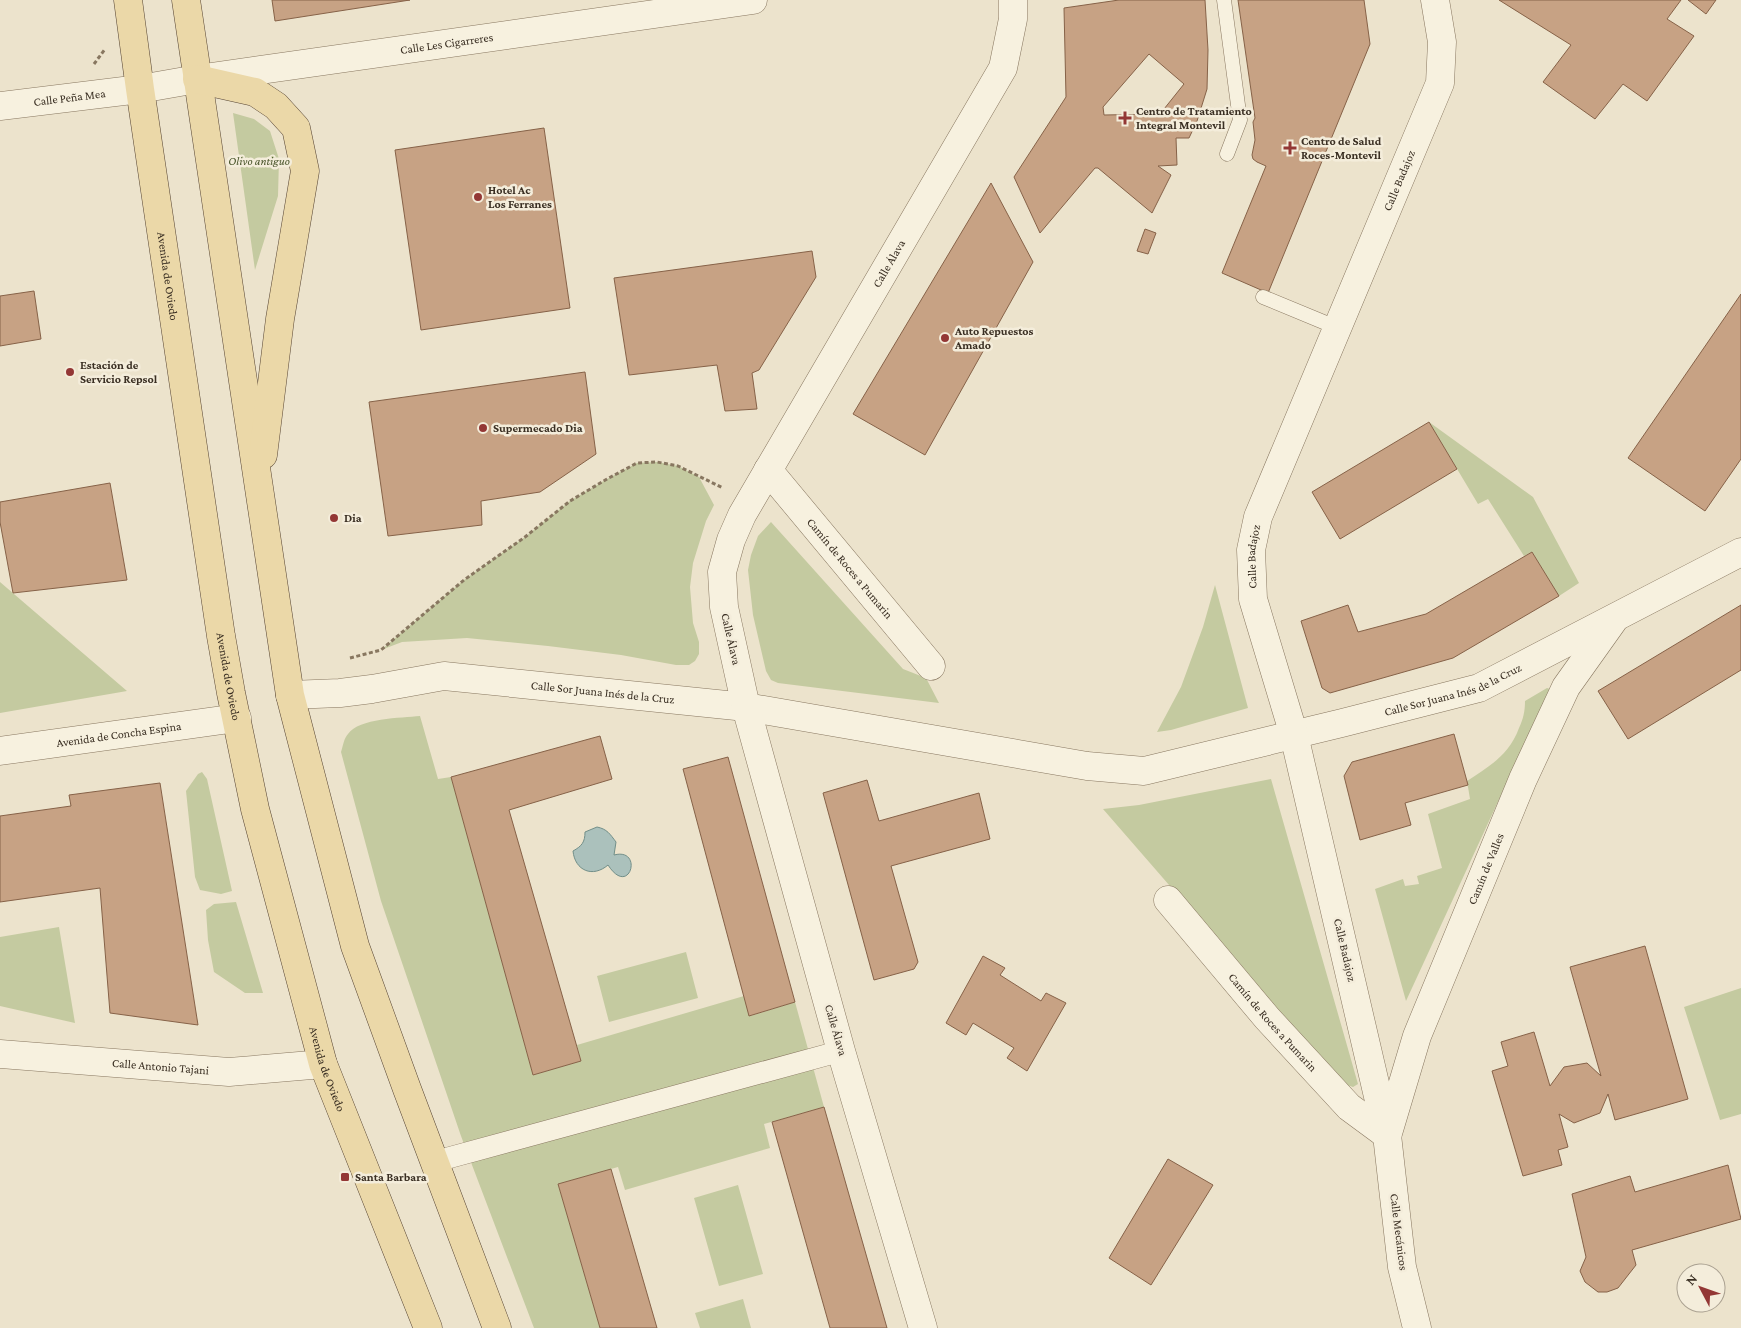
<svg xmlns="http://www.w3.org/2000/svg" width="1741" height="1328" font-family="'Crimson Pro',serif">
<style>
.green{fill:#c4caa0}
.water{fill:#abc1bc;stroke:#728f89}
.building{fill:#c7a284;stroke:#866248;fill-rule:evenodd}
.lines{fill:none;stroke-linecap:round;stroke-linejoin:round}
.service-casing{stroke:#887760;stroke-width:15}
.pedestrian-casing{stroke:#887760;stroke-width:22}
.minor-casing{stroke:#887760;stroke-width:29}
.primary-casing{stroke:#574534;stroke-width:29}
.path{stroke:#887760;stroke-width:3;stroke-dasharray:4 2.5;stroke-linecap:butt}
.service{stroke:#f7f1df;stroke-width:14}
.pedestrian{stroke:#f7f1df;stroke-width:21}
.minor{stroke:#f7f1df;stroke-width:28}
.primary{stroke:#ebd8a8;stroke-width:28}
.poi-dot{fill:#933735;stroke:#f4eddb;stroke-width:2}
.labels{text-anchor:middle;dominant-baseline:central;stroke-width:5;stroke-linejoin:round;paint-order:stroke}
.street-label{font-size:12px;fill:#3a2f23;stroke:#f4eddb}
.poi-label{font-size:12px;font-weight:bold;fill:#3a2f23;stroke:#f4eddb;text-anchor:start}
.park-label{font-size:12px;font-style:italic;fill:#49552b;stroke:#f4eddb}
</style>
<rect width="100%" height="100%" fill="#ece3cc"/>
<!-- green -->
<path class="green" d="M233 113 254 119 270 131 279 159 278 196 255 270Z
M1429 422 1533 497 1579 583 1559 596 1532 552 1524 556 1488 499 1478 504Z
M657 462 678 466 699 477 714 505 706 521 693 563 690 587 693 623 699 642V654L695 661 689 665H676L621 655 548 646 467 638 402 642 381 650 464 580 525 537 570 501 607 479 637 463Z
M771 522 903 669 926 678 939 703 778 683 771 680 766 671 753 615 748 570 751 555 758 536Z
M0 582 127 691 0 713Z
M1215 585 1248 708 1171 730 1157 732 1181 687 1203 627Z
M1547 688 1550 689 1406 1001 1375 889 1403 879 1405 886 1419 884 1417 876 1442 868 1428 814 1470 799 1467 781C1490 766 1509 755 1519 728 1523 719 1525 712 1525 701Z
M420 716 438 779 451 777 533 1075 581 1061 577 1045 744 996 750 1016 795 1002 824 1107 764 1124 770 1148 625 1190 618 1167 558 1184 600 1328H534L461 1136 381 901 341 752C343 746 344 738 348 734 359 718 401 718 420 716Z
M202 772 207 779 232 891 221 894 200 890 195 877 186 791 198 774Z
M1271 779 1358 1084 1353 1087 1341 1083 1103 809 1139 805Z
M236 902 263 993H245L214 972 208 940 206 910 214 904Z
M59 927 75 1023 0 1006V937Z
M686 952 698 998 609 1022 597 976Z
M1741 988V1114L1720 1120 1684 1007Z
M738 1185 763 1274 719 1286 694 1198Z
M743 1299 751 1328H700L695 1313Z"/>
<!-- water -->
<path class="water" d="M597 827C607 829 610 834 616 842L614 855C644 847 630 899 608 865 593 878 575 871 573 851 582 846 585 842 585 832Z"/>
<!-- building -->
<path class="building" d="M272 0H410L275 21Z
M1119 0H1205L1208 50 1207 89 1197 121 1189 138H1176L1177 165 1158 166 1171 175 1152 213 1098 168H1095L1040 233 1014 177 1066 97 1064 8ZM1149 54 1184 84 1160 114 1104 115 1103 107Z
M1238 0H1364L1370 44 1268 293 1222 273 1266 166 1257 162 1253 159 1252 155 1255 140 1253 122 1255 118Z
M1499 0H1681L1667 19 1694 36 1647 101 1623 84 1595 119 1543 82 1571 45Z
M1688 0H1716L1706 14Z
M544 128 570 308 421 330 395 150Z
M991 183 1033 262 925 455 853 414Z
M1145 229 1156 233 1148 254 1137 251Z
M812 251 816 277 759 370 752 373 757 409 725 411 717 365 629 375 614 278Z
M34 291 41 339 0 346V296Z
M1741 294V459L1705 511 1628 458Z
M585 372 596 454 540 492 481 501 482 525 388 536 369 402Z
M1429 422 1457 469 1340 539 1312 492Z
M110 483 127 580 13 593 0 522V502Z
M1532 552 1559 596 1453 658 1330 693 1322 688 1301 621 1348 605 1358 632 1426 614Z
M1741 605V670L1628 739 1598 691Z
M1454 734 1468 785 1405 803 1411 825 1360 840 1344 776 1352 762Z
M600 736 612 779 509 810 581 1061 533 1075 451 777Z
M728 757 795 1002 749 1016 683 769Z
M867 780 879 821 979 793 990 839 891 866 918 962 914 969 874 980 823 793Z
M160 783 198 1025 110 1013 100 888 0 902V816L71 806 69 795Z
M1645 946 1688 1099 1615 1120 1608 1094 1600 1113 1574 1123 1559 1114 1568 1147 1558 1150 1562 1165 1523 1176 1492 1071 1508 1066 1501 1042 1534 1032 1550 1086 1564 1067 1587 1063 1601 1076 1570 967Z
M983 956 1005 968 1000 975 1041 1001 1046 993 1066 1003 1027 1071 1007 1058 1014 1048 973 1023 966 1035 946 1023Z
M824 1107 887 1328H830L772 1122Z
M1168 1159 1213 1185 1151 1285 1109 1258Z
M1728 1165 1741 1219 1632 1250 1636 1265 1618 1288 1607 1292H1598L1585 1282 1580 1271 1586 1257 1572 1194 1630 1176 1635 1192Z
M611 1169 657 1328H600L558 1184Z"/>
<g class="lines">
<defs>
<path id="service" d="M1224 0 1240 120 1227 154
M1263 297 1338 328"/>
<path id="pedestrian" d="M448 1158 841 1051"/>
<g id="minor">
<path id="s1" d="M0 106 140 89 197 79 753 0"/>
<path id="s2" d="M768 470 931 666"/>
<path id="s3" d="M290 695 340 693 372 689 444 676 746 707 1087 766 1144 771 1342 723 1479 688 1741 552"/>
<path id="s4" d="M0 751 237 718"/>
<path id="s5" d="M1168 900 1267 1018 1349 1107 1387 1135"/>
<path id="s6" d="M0 1054 229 1072 323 1064"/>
<path id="s7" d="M1388 1133 1417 1036 1523 779 1566 687 1613 621"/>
<path id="s8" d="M923 1328 841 1051 746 707 724 607 722 572 731 540 742 515 1003 68 1013 19V0"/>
<path id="s9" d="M1417 1328 1402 1267 1387 1135 1294 735 1253 599 1251 550 1258 517 1440 83 1442 42 1435 0"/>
</g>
<g id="primary">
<path id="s10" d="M128 0 140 89 221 636 231 693 255 809 323 1064 428 1328"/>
<path d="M186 0 290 695 355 946 407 1089 497 1328"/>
<path d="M197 79 255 92 276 106 296 128 305 171 280 319 263 455"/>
</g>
</defs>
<!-- service casing -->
<use href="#service" class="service-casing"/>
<!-- pedestrian casing -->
<use href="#pedestrian" class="pedestrian-casing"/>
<!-- minor casing -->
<use href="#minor" class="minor-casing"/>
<!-- primary casing -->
<use href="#primary" class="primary-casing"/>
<!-- path -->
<path class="path" d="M94 64 105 49
M350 658 381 650 464 580 525 537 570 501 607 479 637 463 657 462 678 466 723 488"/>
<!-- service -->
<use href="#service" class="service"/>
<!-- pedestrian -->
<use href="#pedestrian" class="pedestrian"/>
<!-- minor -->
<use href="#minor" class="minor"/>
<!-- primary -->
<use href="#primary" class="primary"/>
</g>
<!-- markers -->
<g class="poi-dot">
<path d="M1122.5 110.5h5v5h5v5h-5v5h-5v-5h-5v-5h5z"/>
<path d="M1287.5 140.5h5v5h5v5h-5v5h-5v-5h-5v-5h5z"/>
<circle cx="478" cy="197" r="5"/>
<circle cx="945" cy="338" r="5"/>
<circle cx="70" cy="372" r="5"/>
<circle cx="483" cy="428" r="5"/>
<circle cx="334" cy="518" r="5"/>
<rect x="340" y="1172" width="10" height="10" rx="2.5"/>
</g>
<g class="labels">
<!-- street labels -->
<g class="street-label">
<text stroke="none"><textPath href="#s1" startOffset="451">Calle Les Cigarreres</textPath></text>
<text stroke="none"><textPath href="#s1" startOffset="70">Calle Peña Mea</textPath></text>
<text stroke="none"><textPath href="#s9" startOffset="1196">Calle Badajoz</textPath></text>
<text stroke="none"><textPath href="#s8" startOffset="1135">Calle Álava</textPath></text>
<text stroke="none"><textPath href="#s10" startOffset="279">Avenida de Oviedo</textPath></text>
<text stroke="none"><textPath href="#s9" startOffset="791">Calle Badajoz</textPath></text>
<text stroke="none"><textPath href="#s2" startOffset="128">Camín de Roces a Pumarin</textPath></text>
<text transform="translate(731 639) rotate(77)">Calle Álava</text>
<text stroke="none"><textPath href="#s10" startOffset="684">Avenida de Oviedo</textPath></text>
<text stroke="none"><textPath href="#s3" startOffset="1182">Calle Sor Juana Inés de la Cruz</textPath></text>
<text stroke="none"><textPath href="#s3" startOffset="315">Calle Sor Juana Inés de la Cruz</textPath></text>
<text stroke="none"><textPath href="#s4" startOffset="120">Avenida de Concha Espina</textPath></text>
<text stroke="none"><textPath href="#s7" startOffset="282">Camín de Valles</textPath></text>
<text transform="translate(1345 950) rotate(77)">Calle Badajoz</text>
<text stroke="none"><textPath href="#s5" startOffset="161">Camín de Roces a Pumarin</textPath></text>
<text transform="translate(836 1030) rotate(74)">Calle Álava</text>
<text stroke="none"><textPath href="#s6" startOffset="161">Calle Antonio Tajani</textPath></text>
<text stroke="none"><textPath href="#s10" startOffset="1089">Avenida de Oviedo</textPath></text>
<text transform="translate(1399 1232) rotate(83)">Calle Mecánicos</text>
</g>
<!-- poi labels -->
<g class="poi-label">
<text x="1136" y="111">Centro de Tratamiento<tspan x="1136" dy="14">Integral Montevil</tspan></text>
<text x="1301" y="141">Centro de Salud<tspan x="1301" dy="14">Roces-Montevil</tspan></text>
<text x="488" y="190">Hotel Ac<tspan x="488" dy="14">Los Ferranes</tspan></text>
<text x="955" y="331">Auto Repuestos<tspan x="955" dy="14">Amado</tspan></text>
<text x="80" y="365">Estación de<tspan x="80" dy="14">Servicio Repsol</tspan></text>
<text x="493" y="428">Supermecado Dia</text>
<text x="344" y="518">Dia</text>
<text x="355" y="1177">Santa Barbara</text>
</g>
<!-- park labels -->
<g class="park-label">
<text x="259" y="161">Olivo antiguo</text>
</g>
</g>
<!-- north arrow -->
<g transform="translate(1701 1288) rotate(311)"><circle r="24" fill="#f4eddb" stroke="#aaa191"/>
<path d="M0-4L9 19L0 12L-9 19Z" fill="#933735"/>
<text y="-8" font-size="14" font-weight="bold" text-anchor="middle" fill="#3a2f23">N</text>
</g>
</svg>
